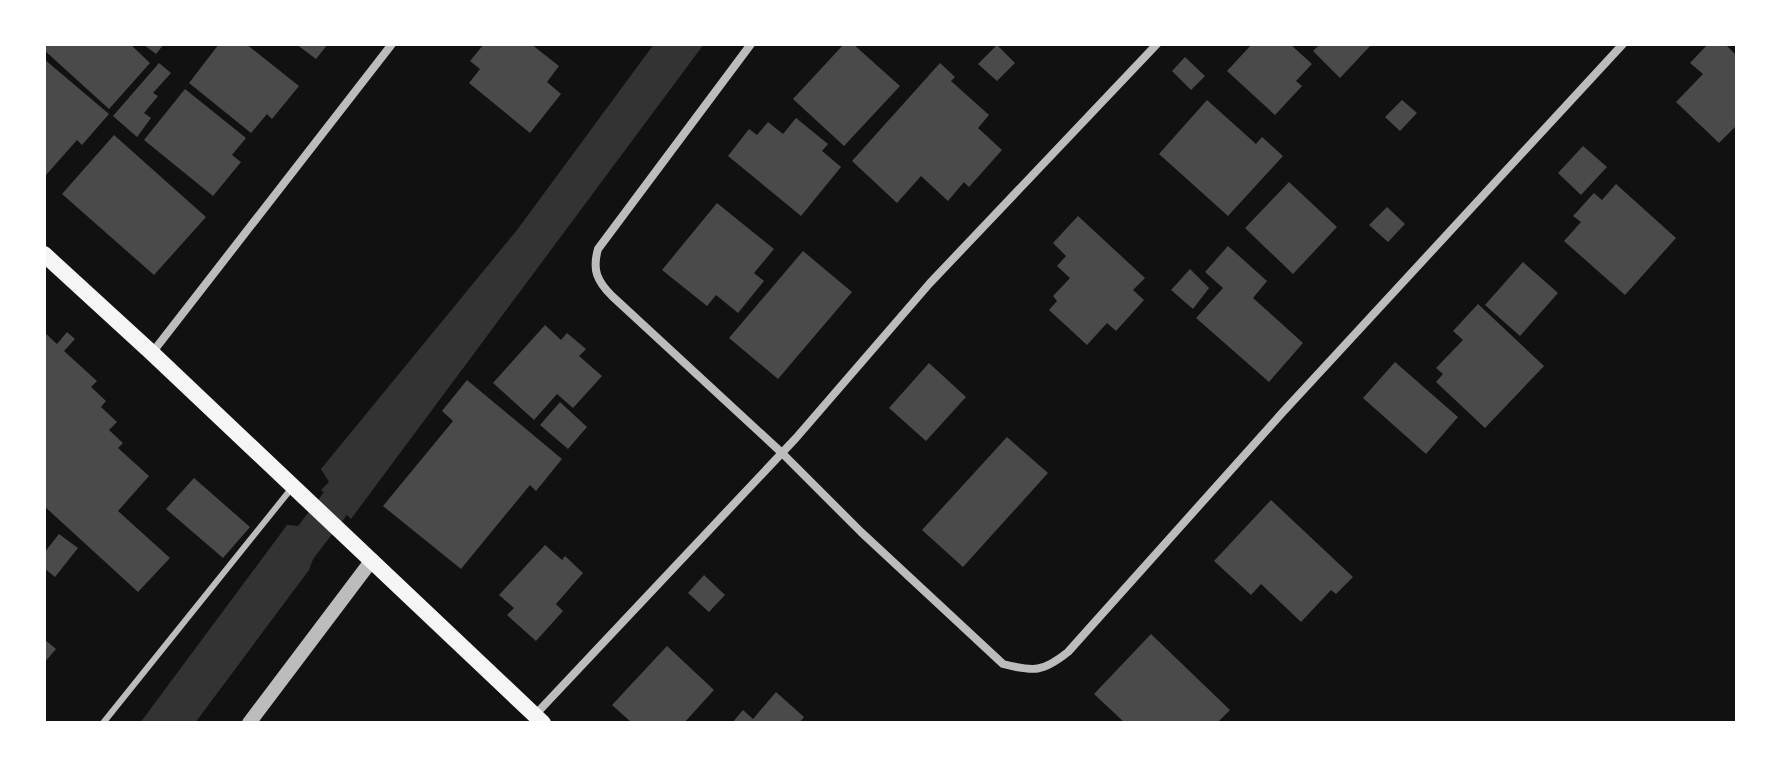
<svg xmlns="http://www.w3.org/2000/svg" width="1781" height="767" font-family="Lato,sans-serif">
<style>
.water{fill:#333}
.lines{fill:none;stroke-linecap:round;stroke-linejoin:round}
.canal{stroke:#333;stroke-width:32}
.building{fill:#4a4a4a}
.service{stroke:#bcbcbc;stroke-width:6}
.minor{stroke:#bcbcbc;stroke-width:8}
.tertiary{stroke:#bcbcbc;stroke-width:14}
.secondary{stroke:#f5f5f5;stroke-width:16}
</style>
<rect width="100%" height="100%" fill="#111"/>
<!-- water -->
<path class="water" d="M654 44H704L351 519 321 490 329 482 321 469 517 230Z
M287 525 302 526 319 543 309 570 195 723H140Z"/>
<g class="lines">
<!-- canal -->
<path class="canal" d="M286 568 362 469"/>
</g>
<!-- building -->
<path class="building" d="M44 44H130L150 63 109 109 44 50Z
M143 44H164L156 54Z
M219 44H246L299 86 272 119 267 114 251 133 189 83Z
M296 44H328L316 59Z
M484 44H531L559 66 547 82 561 94 530 133 469 83 480 69 470 61Z
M844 44H853L900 86 844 146 793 99Z
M1252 44H1290L1312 64 1296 81 1302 86 1275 115 1227 71Z
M1320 44H1372L1340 78 1313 51Z
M1708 44H1725L1737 56V125L1719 143 1676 102 1703 74 1690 63Z
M997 45 1015 63 997 81 978 64Z
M1185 57 1205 76 1191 90 1172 71Z
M44 59 109 114 82 145 77 140 46 175 44 173Z
M159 63 171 73 153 93 158 96 144 113 151 118 137 137 113 116Z
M940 63 955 77 951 81 989 115 978 128 1002 150 969 187 964 182 948 201 921 176 897 203 852 161Z
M185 89 246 138 232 155 241 162 213 196 144 140Z
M1207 100 1256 144 1262 137 1283 156 1228 216 1159 154Z
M1402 100 1417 113 1400 131 1385 117Z
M796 118 828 144 822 151 841 167 801 216 728 156 749 129 757 135 768 122 783 134Z
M114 135 206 217 154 275 62 194Z
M1583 146 1607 167 1581 195 1558 173Z
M1289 182 1337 227 1293 274 1245 228Z
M1616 184 1676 238 1625 295 1564 241 1581 222 1573 216 1594 193 1602 200Z
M717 203 774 249 754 273 764 281 738 313 716 295 707 306 662 270Z
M1387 207 1405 224 1388 242 1369 225Z
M1078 216 1145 278 1133 290 1144 300 1116 331 1107 323 1087 345 1049 310 1057 301 1053 296 1070 278 1057 266 1066 256 1053 243Z
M1228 246 1267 281 1253 298 1303 343 1269 382 1196 318 1223 288 1205 272Z
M803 251 852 292 778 379 729 338Z
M1523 262 1558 293 1520 336 1485 305Z
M1190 269 1209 288 1193 309 1171 290Z
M1478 304 1544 366 1485 428 1436 382 1443 374 1436 368 1463 340 1453 331Z
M545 325 561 340 567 333 586 349 579 356 602 376 573 408 557 394 534 420 493 383Z
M44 332 57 344 67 332 75 339 64 351 97 381 91 387 106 401 101 407 117 422 109 430 123 443 118 448 149 476 118 511 170 558 138 592 44 506Z
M1395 362 1458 417 1426 454 1363 398Z
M929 363 966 397 926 441 889 408Z
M467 380 562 459 536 491 530 485 461 569 383 506 453 421 442 411Z
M560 402 587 427 568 449 540 425Z
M1007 437 1048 473 963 567 922 530Z
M194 478 250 527 223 558 166 509Z
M1271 500 1353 577 1336 594 1331 590 1301 622 1261 584 1251 595 1214 561Z
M59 534 78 548 55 577 44 568V553Z
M545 545 562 560 565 556 583 573 556 604 563 611 536 641 507 615 514 608 499 595Z
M704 575 725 595 709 612 688 593Z
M1151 634 1230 710 1217 723H1125L1094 694Z
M44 639 56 649 44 663Z
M667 646 714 690 684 723H632L612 705Z
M776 692 804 717 799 723H732L743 710 753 719Z"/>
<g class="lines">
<!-- service -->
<path class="service" d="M103 723 291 489"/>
<!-- minor -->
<path class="minor" d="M751 44 598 249C592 270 597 281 612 296L782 453 861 532 1003 664C1034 672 1043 672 1068 652L1282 413 1623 44
M152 353 392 44
M535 715 796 438 930 283 1157 44"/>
<!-- tertiary -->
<path class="tertiary" d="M249 723 372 560"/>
<!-- secondary -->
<path class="secondary" d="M44 254 152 353 543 723"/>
</g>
<!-- border -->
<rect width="1781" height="767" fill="none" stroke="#ffffff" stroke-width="92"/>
</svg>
